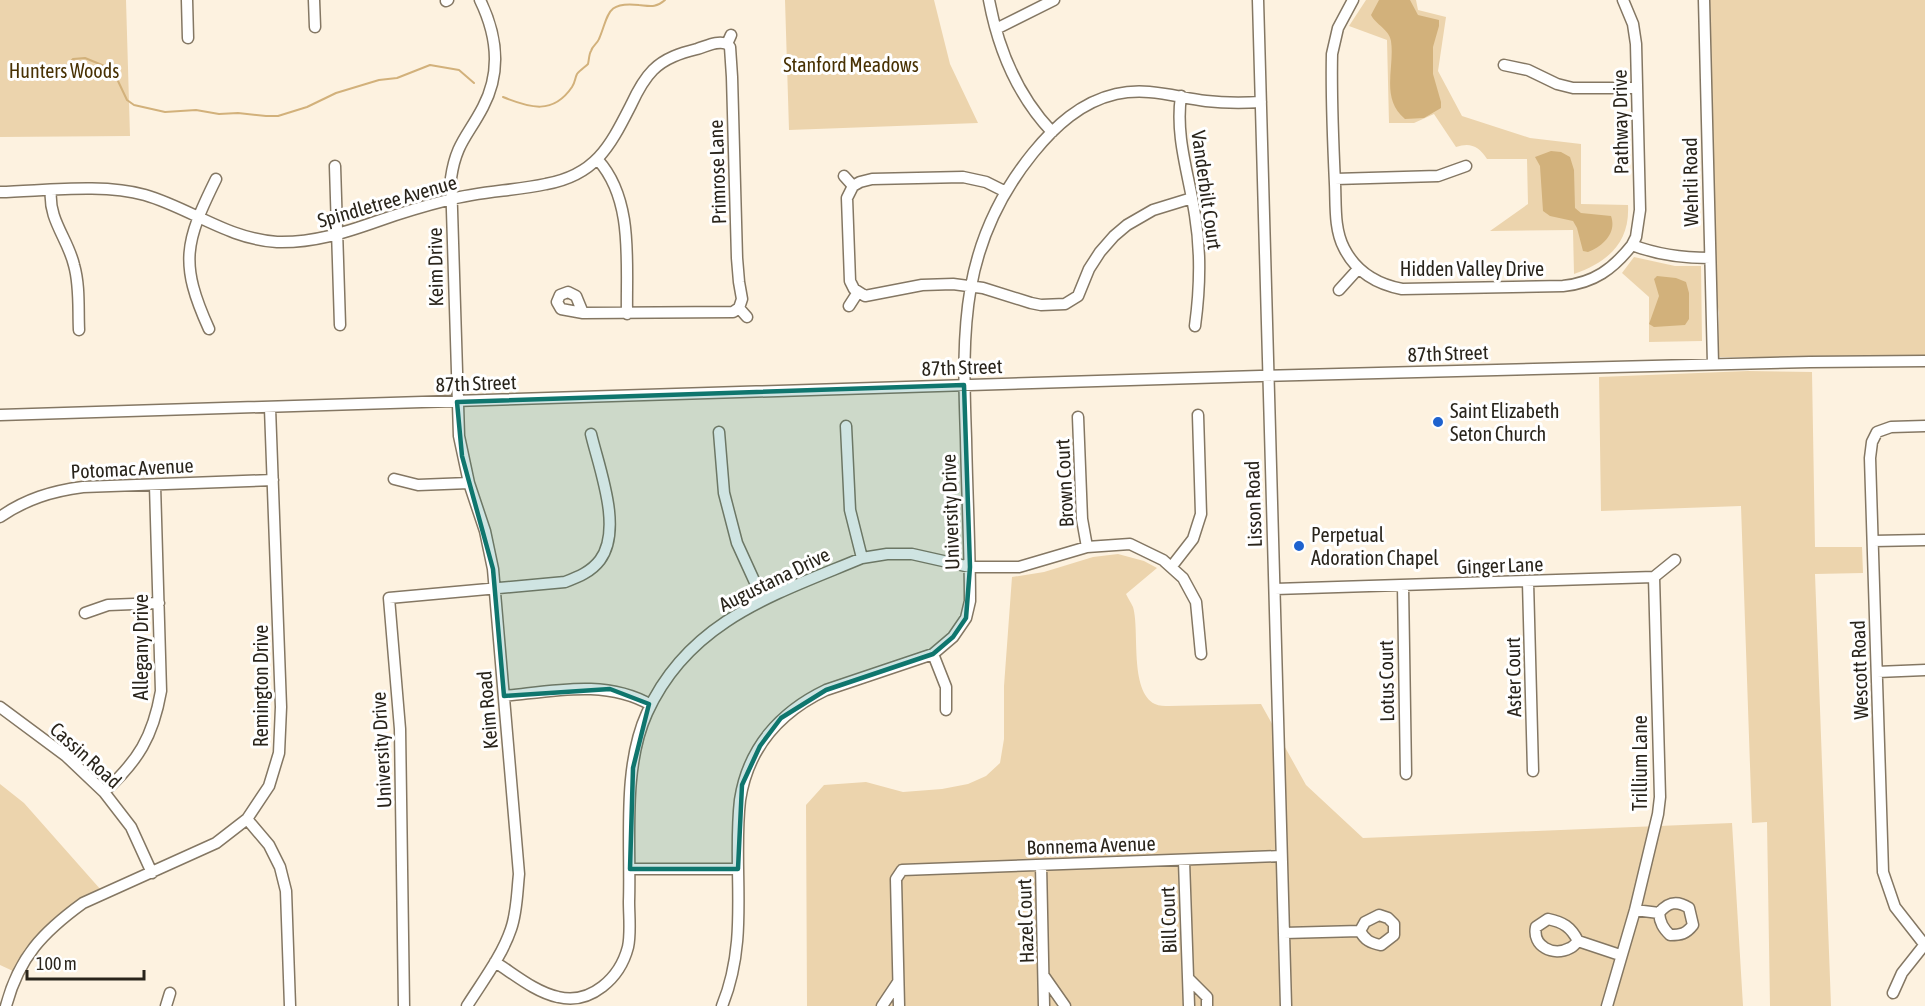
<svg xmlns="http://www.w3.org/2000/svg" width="1925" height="1006" font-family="'Asap Condensed',sans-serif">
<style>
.green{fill:#ecd4ad}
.water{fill:#d2b17b}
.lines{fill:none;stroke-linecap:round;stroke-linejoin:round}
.stream{stroke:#d2b17b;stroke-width:2}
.minor-casing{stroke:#847763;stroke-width:13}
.minor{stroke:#fff;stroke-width:10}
.marked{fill:#0f766e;fill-opacity:0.2;stroke:#0f766e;stroke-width:4.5;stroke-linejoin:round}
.poi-dot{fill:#1e62ce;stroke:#fff;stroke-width:2}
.labels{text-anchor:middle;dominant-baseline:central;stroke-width:6;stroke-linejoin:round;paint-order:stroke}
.park-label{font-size:20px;fill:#483103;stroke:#fff}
.street-label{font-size:20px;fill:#29241b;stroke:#fff}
.poi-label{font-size:20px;fill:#29241b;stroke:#fff;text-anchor:start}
</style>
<rect width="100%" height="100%" fill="#fdf2e0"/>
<!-- green -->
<path class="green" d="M0 0H126L130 136 0 137Z
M785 0H934L950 64 978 123 789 130Z
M1366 0H1416L1418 10 1446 17 1438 71 1462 116 1530 138 1581 144V204L1628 205C1630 243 1608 262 1574 274L1573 230 1490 231 1528 204 1527 159H1487C1479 146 1470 142 1456 147L1434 114 1414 123H1389L1387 40 1349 26Z
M1704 0H1925V357H1718L1719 313 1710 258Z
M1634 257 1675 266H1701L1702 341 1649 342V297L1622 273Z
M1748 371 1812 372 1815 547H1862L1863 573 1815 574 1831 1006H1770L1767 822 1752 823 1741 506 1601 511 1599 377Z
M1118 554 1144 561 1157 568 1126 594C1128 598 1131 603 1133 607 1140 630 1129 691 1155 704 1159 706 1165 706 1169 706L1261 704 1306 785 1363 838 1732 823 1743 1006H807L806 805 824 785 866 782 903 792 942 789 968 784 986 776 1000 763 1004 739V686L1012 577 1044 572 1093 557Z
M0 784 24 803 101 890 13 971 0 965Z"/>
<!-- water -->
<path class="water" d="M1379 0H1410L1418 15 1439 20V26L1433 47V74L1441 102V108L1424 118 1405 119C1380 98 1395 68 1391 41 1389 29 1376 25 1371 15Z
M1551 151 1561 152 1570 157 1574 170 1575 208 1581 213 1611 216C1617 233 1603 246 1588 252L1583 251 1577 228 1573 221 1550 216 1543 211 1540 166 1535 157Z
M1657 276 1676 278 1686 282 1689 293V319L1685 325 1654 327 1649 324 1659 296 1654 279Z"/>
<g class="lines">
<!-- stream -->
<path class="stream" d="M10 73 35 70 61 73 73 59 85 58 107 67 118 81 127 100 134 105 165 112 196 110 219 114 238 113 266 116H278L307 107 336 93 379 80 397 78 430 65 459 70 474 83
M503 97C530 108 553 115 572 87 575 83 575 78 577 74 580 70 585 67 588 64 589 60 589 54 591 51 592 46 597 44 599 39 609 16 605 1 639 5 650 6 656 8 665 0"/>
<defs>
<path id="minor" d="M187 0 188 38
M314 0 315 27
M989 0C998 48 1018 96 1052 132
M1258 0 1286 1006
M1353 0 1338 28 1332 54C1331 97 1333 141 1335 184 1336 205 1334 229 1344 248 1356 272 1376 284 1402 289L1563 286C1594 283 1613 269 1632 245 1658 255 1683 258 1710 258
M1623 0 1633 24 1636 44 1640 210 1636 237 1632 245
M1704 0 1713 364
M446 1 448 0
M996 29 1054 0
M1504 65 1528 70 1557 84 1573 88H1637
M1181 96C1175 137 1189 175 1195 215 1201 251 1200 289 1195 326
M598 160C634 200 626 263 627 314
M335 166 340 325
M844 176 853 186
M1335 179 1438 176 1466 166
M51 191C48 219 68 239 74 265 80 286 78 309 79 330
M0 192C44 191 103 183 145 195 190 208 228 239 277 242 313 243 344 233 378 221 401 213 424 206 448 200 480 191 514 191 546 184 596 175 610 146 631 105 637 92 643 80 653 70 665 58 681 53 697 49 707 46 718 40 727 44
M1006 192 986 182 963 177 872 179 860 182 853 186 847 198 850 281 854 289 865 296 922 285 953 284 983 288 1031 303 1041 305 1065 304 1078 296 1089 269 1100 252 1114 236 1127 225 1153 210 1192 198
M1339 290 1358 269
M849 306 858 292
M739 308 747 317
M583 313 561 309 557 302 560 295 568 292 576 296 583 313 733 312 739 308 742 299 739 282 737 258 732 77 730 47 727 44 731 35
M209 329C179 263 185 242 216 179
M0 415 1260 376 1810 362 1925 361
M1078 417 1082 519 1087 547
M846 426 850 510 862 558
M719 432 724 493 737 543 763 600
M394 479 418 485 469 483
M0 517C26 499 52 491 83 487L273 480
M1873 541 1925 540
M1172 566 1193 539 1201 514 1198 415
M1654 577 1675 560
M1528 582 1533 771
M1403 586 1406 774
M1275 589 1654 577
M85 613 108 605 159 603
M933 654 946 687V710
M1877 672 1925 670
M504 696C554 691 606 679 651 705
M0 707 66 756 104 792 131 827 152 873
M104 792C138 761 153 737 161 691L155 485
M247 819 269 845 280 867 286 891 290 1006
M1184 861 1189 1006
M1041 865 1044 1006
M630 869H738
M1635 910 1659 913C1668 902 1677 900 1689 908L1693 925C1686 934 1681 935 1670 935 1663 928 1660 923 1659 913
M1284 933 1360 931 1365 922 1379 915 1388 918 1394 924V935L1381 945C1370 943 1365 940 1360 931
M1578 941C1575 944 1573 947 1570 948 1553 957 1532 946 1536 927L1548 919C1563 922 1571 927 1578 941L1620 955
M1924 944 1895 907 1883 872 1870 458 1872 442 1877 432 1891 427 1925 426
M495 962C514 974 535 992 558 997 591 1005 620 978 628 947 631 933 629 916 629 902 631 842 622 768 647 713 689 620 776 594 862 558L887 554H912L970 567H1019L1087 547 1130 544 1163 560 1183 578 1196 602 1201 654
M1044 976 1065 1006
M1188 978 1207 997V1006
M1893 993 1902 973 1925 944
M6 1006C19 957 43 932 83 903L216 843 247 819 269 786 279 753 281 707 270 408
M166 1006 170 993
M404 1006 400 729 389 598 565 582C578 577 591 572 600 560 623 529 599 468 591 434
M467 1006C482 982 502 956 511 929 517 912 517 893 519 874L493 569 485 531 469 483 459 436 451 178C456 143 468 136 483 107 502 71 497 35 480 0
M722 1006C750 938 732 870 740 800 748 748 780 712 826 690L933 654 953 637 966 618 970 601C970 547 967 492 966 438 962 329 960 243 1033 153 1055 126 1081 102 1116 94 1148 87 1175 97 1206 101 1224 103 1242 103 1261 102
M882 1006 898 982
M899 1006 896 879 902 870 1281 856
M1607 1006 1635 910 1658 814 1660 797 1654 577"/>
</defs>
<!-- minor casing -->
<use href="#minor" class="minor-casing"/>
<!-- minor -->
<use href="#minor" class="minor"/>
</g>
<!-- marked area -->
<path class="marked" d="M964 385 970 567 966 618 953 637 933 654 826 690 781 718 760 746 742 785 738 869H630L633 768 649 704 610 689 504 696 493 569 462 456 457 402Z"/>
<!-- markers -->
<g class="poi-dot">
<circle cx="1438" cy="422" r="6"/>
<circle cx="1299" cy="546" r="6"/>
</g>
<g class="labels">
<!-- park labels -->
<g class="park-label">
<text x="851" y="64">Stanford Meadows</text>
<text x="64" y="70">Hunters Woods</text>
</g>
<!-- street labels -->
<g class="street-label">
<text transform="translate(1620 122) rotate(-91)">Pathway Drive</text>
<text transform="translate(717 172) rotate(-92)">Primrose Lane</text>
<text transform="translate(1690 182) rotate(-91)">Wehrli Road</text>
<text transform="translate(1207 190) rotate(82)">Vanderbilt Court</text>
<text transform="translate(387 201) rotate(-16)">Spindletree Avenue</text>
<text transform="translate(435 267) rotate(-91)">Keim Drive</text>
<text x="1472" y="268">Hidden Valley Drive</text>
<text transform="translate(1448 353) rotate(-2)">87th Street</text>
<text transform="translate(962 367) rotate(-2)">87th Street</text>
<text transform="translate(476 383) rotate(-2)">87th Street</text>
<text transform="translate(132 468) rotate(-3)">Potomac Avenue</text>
<text transform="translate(1064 483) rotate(-93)">Brown Court</text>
<text transform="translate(1253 504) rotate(-92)">Lisson Road</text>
<text transform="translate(950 512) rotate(-92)">University Drive</text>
<text transform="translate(1500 565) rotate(-2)">Ginger Lane</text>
<text transform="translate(774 579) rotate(-26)">Augustana Drive</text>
<text transform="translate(140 647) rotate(-90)">Allegany Drive</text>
<text transform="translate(1859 670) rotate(-92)">Wescott Road</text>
<text transform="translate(1513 677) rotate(-91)">Aster Court</text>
<text transform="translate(1386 681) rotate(-91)">Lotus Court</text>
<text transform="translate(260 686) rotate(-90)">Remington Drive</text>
<text transform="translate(487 710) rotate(-95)">Keim Road</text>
<text transform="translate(381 750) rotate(-93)">University Drive</text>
<text transform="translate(86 755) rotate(42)">Cassin Road</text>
<text transform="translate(1639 763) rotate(-90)">Trillium Lane</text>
<text transform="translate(1091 845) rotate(-2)">Bonnema Avenue</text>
<text transform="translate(1168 920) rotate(-92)">Bill Court</text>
<text transform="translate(1025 921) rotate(-92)">Hazel Court</text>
</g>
<!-- poi labels -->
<g class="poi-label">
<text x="1450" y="410">Saint Elizabeth<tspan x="1450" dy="23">Seton Church</tspan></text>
<text x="1311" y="534">Perpetual<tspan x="1311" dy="23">Adoration Chapel</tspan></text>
</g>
</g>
<!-- scale -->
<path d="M27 970v9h117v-9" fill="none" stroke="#29241b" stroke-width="3"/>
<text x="36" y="970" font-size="18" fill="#29241b" stroke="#ffffff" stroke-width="4.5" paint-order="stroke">100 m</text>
</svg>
